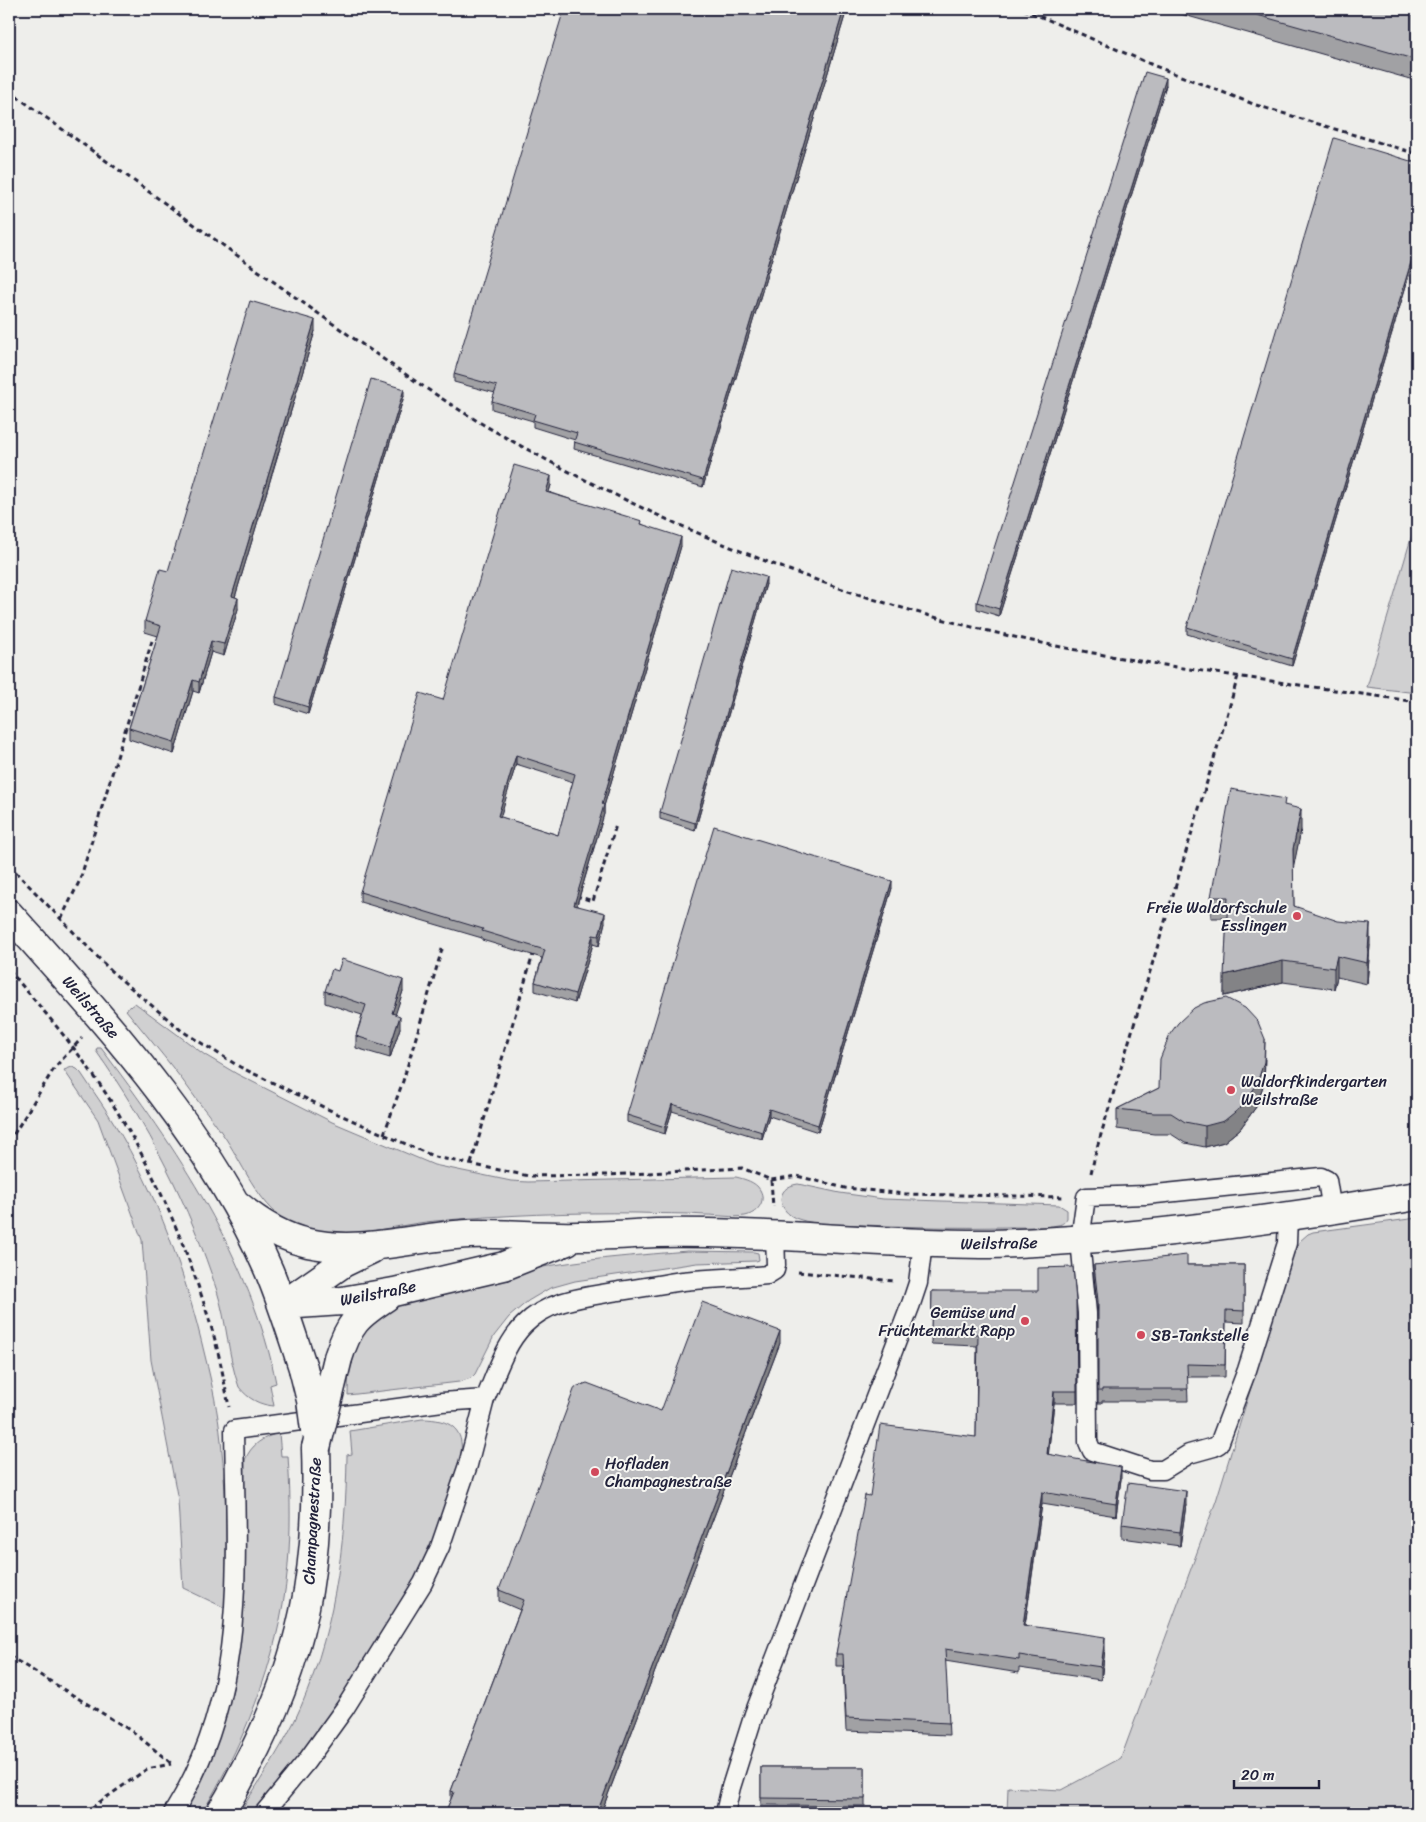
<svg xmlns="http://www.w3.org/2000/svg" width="1426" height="1822" font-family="Sriracha,sans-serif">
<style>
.green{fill:#d0d0d1;stroke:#797986}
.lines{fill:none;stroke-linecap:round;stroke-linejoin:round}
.lane-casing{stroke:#22223b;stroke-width:21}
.secondary-casing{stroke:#22223b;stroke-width:31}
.path{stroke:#22223b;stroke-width:3;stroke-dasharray:5 4;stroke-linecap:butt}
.lane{stroke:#f6f6f2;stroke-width:18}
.secondary{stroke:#f6f6f2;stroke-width:28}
.secondary-bridge-casing{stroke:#22223b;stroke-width:31;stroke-linecap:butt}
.secondary-bridge{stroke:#f6f6f2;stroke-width:28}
.wall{fill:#a1a1a4;stroke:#22223b;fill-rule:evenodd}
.shaded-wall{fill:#838386;stroke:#22223b}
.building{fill:#bbbbbf;stroke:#22223b;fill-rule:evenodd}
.poi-dot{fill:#d1495b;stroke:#f6f6f2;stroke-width:2}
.labels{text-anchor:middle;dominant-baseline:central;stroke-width:4;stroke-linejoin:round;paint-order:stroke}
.poi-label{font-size:16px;fill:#22223b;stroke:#f6f6f2;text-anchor:start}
.street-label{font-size:16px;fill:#22223b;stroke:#f6f6f2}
</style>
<rect width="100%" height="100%" fill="#eeeeeb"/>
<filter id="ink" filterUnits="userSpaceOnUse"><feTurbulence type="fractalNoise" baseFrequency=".02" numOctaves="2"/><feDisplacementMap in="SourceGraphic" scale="10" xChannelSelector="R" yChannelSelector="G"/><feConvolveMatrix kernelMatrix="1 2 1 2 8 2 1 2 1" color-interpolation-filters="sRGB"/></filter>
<g filter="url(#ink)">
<!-- green -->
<path class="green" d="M1417 518V693L1367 687Z
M135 1003 205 1055 237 1074 332 1122 434 1165 511 1181 528 1182 736 1177C744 1179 756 1182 760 1190 767 1202 756 1214 745 1216 732 1218 718 1215 705 1215 683 1213 660 1214 638 1213 571 1212 502 1215 435 1221 390 1225 338 1245 294 1225 261 1210 245 1168 226 1139 218 1127 209 1115 200 1104 177 1071 151 1041 126 1010Z
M97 1048H101C175 1146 252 1260 276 1383L270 1385 274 1406C260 1405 248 1399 239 1387 228 1357 227 1322 217 1291 190 1206 148 1124 96 1051Z
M72 1067 77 1069 81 1073C92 1090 104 1106 114 1123 158 1195 186 1275 205 1356 212 1384 218 1412 221 1441 227 1496 227 1553 225 1608L183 1588 178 1500 151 1360 142 1240 98 1120 64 1070Z
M798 1184 840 1193 883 1199 1059 1205 1067 1210V1218C1065 1222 1063 1224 1058 1225 1043 1228 1025 1227 1009 1227 960 1228 911 1227 863 1225 842 1224 818 1226 798 1219 777 1212 774 1187 798 1184Z
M1417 1218V1813H1007L1008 1787 1061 1790 1121 1758 1216 1501 1292 1255 1300 1241 1308 1234 1313 1232Z
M687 1251 754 1252 758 1253 759 1260 756 1261 697 1263 575 1281 550 1288 528 1301 509 1317 494 1336 475 1374 471 1378 459 1382 348 1395 349 1356 368 1325 390 1309 402 1303C452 1290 503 1274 554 1265 598 1258 642 1255 687 1251Z
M422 1419C482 1419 459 1466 446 1502 436 1529 428 1557 415 1583 406 1601 394 1618 383 1635 369 1658 355 1683 339 1706 313 1742 284 1777 256 1813H239C258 1784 278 1753 294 1722 334 1638 346 1546 347 1455L352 1454 350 1431Z
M279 1433 281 1456H288C290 1487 291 1519 289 1551 284 1644 249 1734 202 1813H183L204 1776 223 1725 233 1688 241 1623 245 1460C251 1445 263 1437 279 1433Z"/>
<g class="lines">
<defs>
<path id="lane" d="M1288 1217 1287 1243 1247 1370 1219 1444 1214 1447 1189 1454 1163 1470H1150L1092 1451 1088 1442 1087 1313 1080 1240 1086 1197 1146 1195 1321 1177 1327 1180 1332 1211
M173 1813C248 1693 236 1565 234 1430L442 1402 485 1399C496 1374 505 1344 524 1325 549 1299 586 1297 619 1291 641 1288 662 1284 683 1281 711 1278 739 1278 767 1275L775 1270 776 1265 775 1235
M264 1813 306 1762 345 1708 423 1583 440 1547 468 1465 485 1399
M725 1813 731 1787 754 1714 911 1304 918 1283 923 1243"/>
<path id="secondary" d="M9 914C107 1024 209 1133 269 1271 282 1302 292 1335 303 1368
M235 1203C256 1221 280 1237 308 1243 362 1255 416 1236 469 1234 506 1233 542 1237 578 1236 604 1236 630 1234 656 1233 764 1231 872 1244 981 1244 1025 1244 1069 1240 1113 1237 1215 1228 1316 1213 1417 1196
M283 1305 342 1301 394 1292 504 1266 567 1241
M283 1305 343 1263 372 1249
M338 1358C349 1323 357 1316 386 1297
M220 1813C230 1799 238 1782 246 1767 303 1660 320 1569 316 1448"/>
</defs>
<!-- lane casing -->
<use href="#lane" class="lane-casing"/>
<!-- secondary casing -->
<use href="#secondary" class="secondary-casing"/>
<!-- path -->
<path class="path" d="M1023 9 1155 66 1256 105 1417 154
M9 91C107 161 204 232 302 302 362 344 421 387 484 425 579 480 679 528 781 567 883 606 991 635 1099 654 1204 673 1311 686 1417 702
M9 865 111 971 182 1031 240 1067 338 1114 435 1157 529 1176 609 1175 742 1168 771 1180 797 1176 845 1188 906 1194 1064 1197
M576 896 593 901 616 825
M61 919 80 880 152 641
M9 970C30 995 52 1020 72 1046 136 1128 181 1226 211 1326 219 1352 224 1380 229 1407
M384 1134 403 1081 443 946
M9 1142 55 1067 82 1038
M471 1164 534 951
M1091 1173 1096 1151 1228 712 1238 676
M771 1180 773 1207
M798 1272 894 1281
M9 1656 133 1732 172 1764
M84 1813 147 1769 171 1764"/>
<!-- lane -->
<use href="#lane" class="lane"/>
<!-- secondary -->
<use href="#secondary" class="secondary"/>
<defs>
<path id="secondary-bridge" d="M303 1368 311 1400 315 1430
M316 1448 338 1358"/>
</defs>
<!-- secondary-bridge casing -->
<use href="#secondary-bridge" class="secondary-bridge-casing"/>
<!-- secondary-bridge -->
<use href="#secondary-bridge" class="secondary-bridge"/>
</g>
<!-- wall -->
<path class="wall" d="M847 9 703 487 574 449 575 440 533 427V421L492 409V401L495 393 454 382V374Z
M1163 9H1417V81Z
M1166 85 999 616 977 609V602Z
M1417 163V249L1292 666 1187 634V627Z
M315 331 235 597 238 609 224 656 211 652 199 693 193 691 174 754 129 739V728L158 636 145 632V621L168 571Z
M404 396 308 714 276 704V697Z
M551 485 549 492 642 524 681 546 604 806V814L577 905 605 922 599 946 593 944 575 1003 535 991V982L542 958 482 940V938L360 902V892L443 700ZM516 764 573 782 558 835 500 817Z
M766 584 695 830 660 819V812Z
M1285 805 1301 830 1293 867 1294 906 1370 945 1367 984 1337 977 1334 989 1283 982 1224 996 1227 918H1211V897Z
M892 888 818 1132 769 1116 762 1139 672 1111 665 1134 627 1122V1115Z
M325 991H403L395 1014 400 1028 390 1058 356 1048V1036L362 1015 325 1003Z
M1265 1059 1264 1083 1256 1107 1240 1129 1224 1142 1205 1147 1185 1143 1171 1134H1154L1117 1129V1109L1159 1088Z
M1094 1265H1244V1323L1226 1322 1225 1377H1187L1188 1401H1102V1403H1098V1313L1094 1277Z
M932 1291 1076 1301 1077 1403H1054L1048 1455 1121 1479 1116 1516 1042 1504 1025 1626 1105 1650 1101 1680 1019 1668V1673L945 1661 949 1735 846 1731 843 1666H836V1654L870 1496 976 1437 977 1346 931 1344Z
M780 1343 601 1813H445L451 1799V1791L520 1610 499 1601V1590L661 1411Z
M1186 1505 1180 1546 1122 1538V1524Z
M761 1767H865V1806L761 1805Z"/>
<!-- shaded-wall -->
<path class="shaded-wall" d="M844 9H847L703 487V480Z
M1166 78V85L999 616V609Z
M1417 242V249L1292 666V659Z
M315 320V331L232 607V596Z
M404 389V396L308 714V707Z
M551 476V485L546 501V492Z
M681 537V546L604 806V814L574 914V905L602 804Z
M766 577V584L695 830V823Z
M238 598V609L224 656V644Z
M211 641V652L199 693V682Z
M193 680V691L174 754V742Z
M516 755V764L498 825V816Z
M1301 809V830L1293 870V849Z
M892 881V888L818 1132V1125Z
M605 913V922L599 946V936Z
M1370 924V945L1367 984V963Z
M593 935V944L575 1003V994Z
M1337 956V977L1334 989V968Z
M1283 961V982L1224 996V975Z
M403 980V991L392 1025V1013Z
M400 1016V1028L390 1058V1047Z
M1265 1039 1264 1083 1256 1107 1240 1129 1224 1142 1205 1147V1126Z
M672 1104V1111L665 1134V1127Z
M769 1109V1116L762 1139V1132Z
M780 1331V1343L601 1813H597Z
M1054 1391V1403L1047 1467V1454Z
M1121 1467V1479L1116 1516V1504Z
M1186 1491V1505L1180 1546V1532Z
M1042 1492V1504L1023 1638V1625Z
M1105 1637V1650L1101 1680V1667Z"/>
<!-- building -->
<path class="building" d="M564 9H844L703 480 574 442 577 433 533 420 535 414 492 401 497 386 454 374Z
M1236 9H1417V60Z
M1145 72 1166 78 999 609 977 602Z
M1334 138 1417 163V242L1292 659 1187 627Z
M250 301 315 320 232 596 238 598 224 644 211 641 199 682 193 680 174 742 129 728 161 626 145 621 160 569 168 571Z
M371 379 404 389 308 707 276 697Z
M514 465 551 476 546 492 642 521 641 524 681 537 602 804 604 805 574 905 605 913 599 936 593 935 575 994 535 982 545 950 482 931 483 929 360 892 420 693 443 700ZM516 755 575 774 558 835 498 816Z
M731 567 766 577 695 823 660 812Z
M1231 789 1285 799 1284 805 1301 809 1293 849 1294 906 1338 921 1370 924 1367 963 1337 956 1334 968 1283 961 1224 975 1228 897H1211Z
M714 826 892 881 818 1125 769 1109 762 1132 672 1104 665 1127 627 1115Z
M342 959 403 980 392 1013 400 1016 390 1047 356 1036 366 1005 325 991 332 969 338 971Z
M1226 998 1245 1008 1258 1022 1265 1039 1264 1062 1256 1086 1240 1108 1224 1121 1205 1126 1185 1122 1171 1113H1154L1117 1109 1159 1088 1160 1059 1170 1034 1178 1023 1194 1008 1204 1003Z
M1187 1255V1265H1244V1311L1226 1310 1225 1365 1187 1364 1188 1389H1102V1391H1098V1301L1094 1265Z
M1073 1267 1076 1301 1077 1391H1054L1047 1454 1121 1467 1116 1504 1042 1492 1023 1625 1105 1637 1101 1667 1019 1655V1660L945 1649 949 1723 846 1718 843 1654H836L865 1495 870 1496 880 1425 976 1437 978 1334 931 1332 932 1291H1038V1268Z
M702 1302 780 1331 597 1813H445L454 1792 451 1791 524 1600 499 1590 575 1387 587 1383 661 1411Z
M1128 1483 1186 1491 1180 1532 1122 1524Z
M761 1767H865V1799L761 1798Z"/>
</g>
<!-- markers -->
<g class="poi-dot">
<circle cx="1297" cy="916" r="5"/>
<circle cx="1231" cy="1090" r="5"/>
<circle cx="1025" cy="1321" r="5"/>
<circle cx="1141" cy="1335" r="5"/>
<circle cx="595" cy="1472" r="5"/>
</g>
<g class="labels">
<!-- poi labels -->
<g class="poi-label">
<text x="1287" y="907" text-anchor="end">Freie Waldorfschule<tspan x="1287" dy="18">Esslingen</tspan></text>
<text x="1241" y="1081">Waldorfkindergarten<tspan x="1241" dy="18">Weilstraße</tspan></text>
<text x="1015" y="1312" text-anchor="end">Gemüse und<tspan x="1015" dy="18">Früchtemarkt Rapp</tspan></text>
<text x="1151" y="1335">SB-Tankstelle</text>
<text x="605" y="1463">Hofladen<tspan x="605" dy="18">Champagnestraße</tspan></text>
</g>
<!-- street labels -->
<g class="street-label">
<text transform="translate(91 1007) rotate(49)">Weilstraße</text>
<text transform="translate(999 1243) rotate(-1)">Weilstraße</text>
<text transform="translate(378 1293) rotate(-11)">Weilstraße</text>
<text transform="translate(312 1521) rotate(-87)">Champagnestraße</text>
</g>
</g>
<!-- margin -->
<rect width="1426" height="1822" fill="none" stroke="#f6f6f2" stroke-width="30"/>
<rect x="15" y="15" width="1396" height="1792" fill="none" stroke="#22223b" stroke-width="2" filter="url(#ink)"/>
<!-- scale -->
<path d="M1234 1780v8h85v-8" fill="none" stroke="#22223b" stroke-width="2.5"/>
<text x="1241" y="1780" font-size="15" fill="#22223b" stroke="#f6f6f2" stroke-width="4" paint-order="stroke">20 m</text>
</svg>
